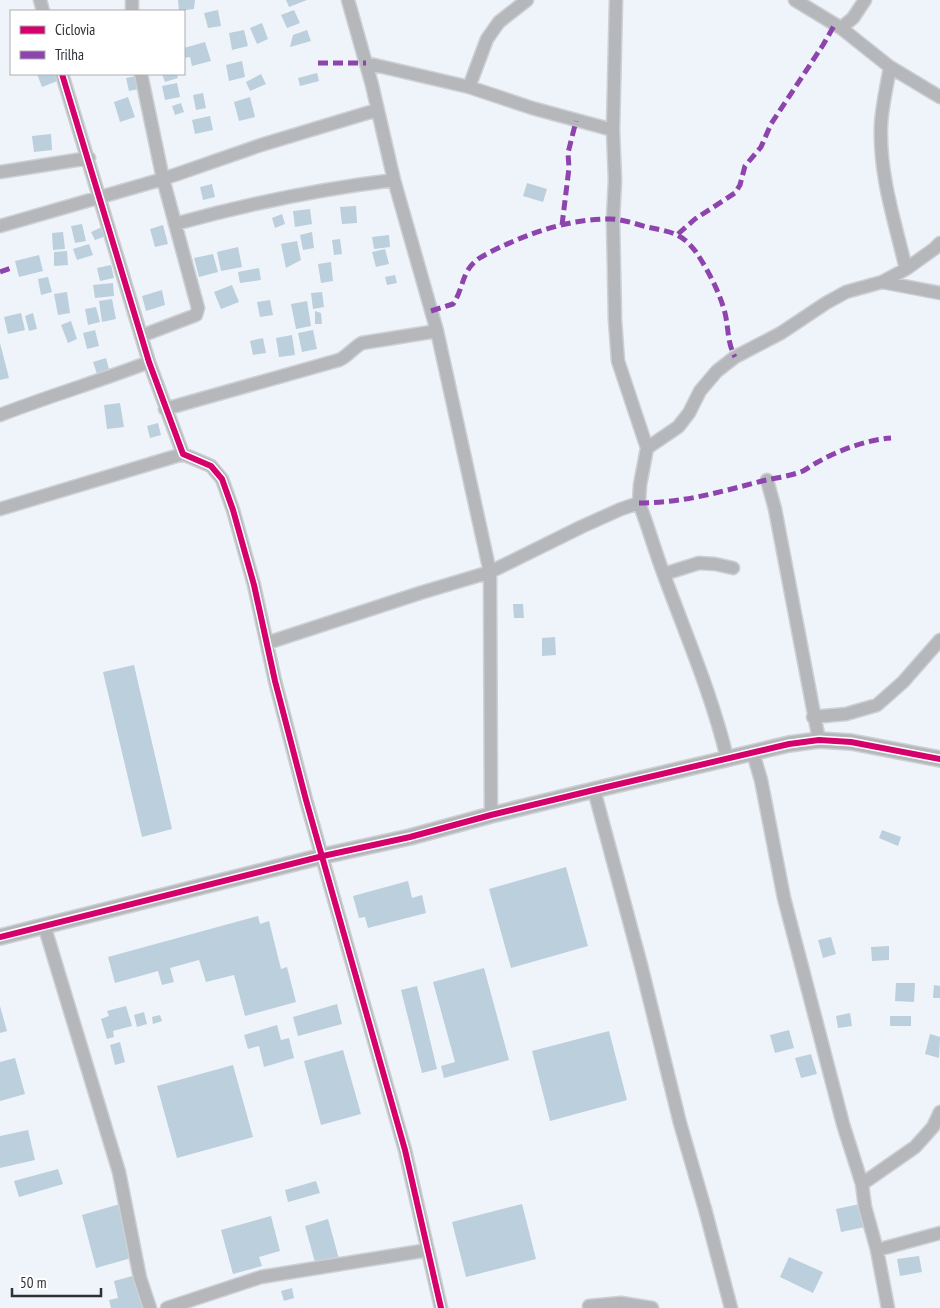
<svg xmlns="http://www.w3.org/2000/svg" width="940" height="1308" font-family="'PT Sans Narrow',sans-serif">
<style>
.building{fill:#bbcfdc}
.lines{fill:none;stroke-linecap:round;stroke-linejoin:round}
.minor-casing{stroke:#cdd1d6;stroke-width:15}
.tertiary-casing{stroke:#cdd1d6;stroke-width:18}
.minor{stroke:#b5b7ba;stroke-width:12}
.tertiary{stroke:#b5b7ba;stroke-width:15}
.quiet{stroke:#8e44ad;stroke-width:5;stroke-dasharray:10 5;stroke-linecap:butt}
.cycleway-casing{stroke:#fff;stroke-width:9}
.cycleway{stroke:#d6006c;stroke-width:6}
</style>
<rect width="100%" height="100%" fill="#eff4fa"/>
<!-- building -->
<path class="building" d="M178 0H195L194 9 179 11Z
M286 0H307L289 7Z
M218 10 221 26 208 28 204 13Z
M294 10 300 23 287 28 281 15Z
M262 23 268 39 257 44 250 28Z
M244 30 248 46 232 50 229 33Z
M307 30 311 41 290 47 293 35Z
M205 42 211 61 192 66 190 57 184 58V48Z
M242 61 245 77 229 81 226 65Z
M317 73 319 81 300 86 298 78Z
M37 74H57L60 80 42 87Z
M162 74H177L178 78 165 82Z
M261 74 266 84 250 91 246 82Z
M136 76 139 89 129 91 126 78Z
M177 83 180 97 165 100 162 86Z
M203 93 206 108 196 110 193 95Z
M128 97 135 117 120 122 114 102Z
M250 97 255 117 239 121 234 102Z
M181 103 184 112 175 115 172 106Z
M210 116 213 130 195 134 192 120Z
M51 134 52 150 34 152 32 136Z
M527 183 547 189 543 202 523 196Z
M212 184 215 197 203 200 200 187Z
M356 206 357 223 342 224 340 207Z
M310 209 312 224 295 227 293 211Z
M282 214 285 224 275 228 272 218Z
M82 224 86 241 75 243 71 226Z
M163 225 168 244 155 247 150 229Z
M102 227 106 236 95 240 91 232Z
M63 232 65 249 53 250 52 233Z
M312 232 314 248 303 250 300 235Z
M389 235 390 247 374 249 372 237Z
M340 239 342 254 334 255 332 240Z
M297 241 301 260 286 268 281 244Z
M89 244 93 255 77 260 73 249Z
M238 247 242 267 221 271 217 252Z
M385 249 389 264 376 267 372 252Z
M67 251 68 265 54 266V252Z
M213 254 218 272 199 277 194 258Z
M39 255 43 271 19 277 15 261Z
M331 262 333 281 321 283 318 264Z
M111 265 114 278 100 281 97 268Z
M259 268 261 280 240 283 238 272Z
M395 275 397 283 387 285 385 277Z
M48 277 52 292 41 295 38 279Z
M113 283 114 296 95 298 93 285Z
M232 285 239 302 221 309 214 292Z
M162 290 165 305 146 311 142 296Z
M67 292 70 313 58 315 54 294Z
M322 292 324 307 313 309 311 293Z
M112 299 116 319 102 322 99 301Z
M270 300 273 315 260 317 257 302Z
M307 301 311 326 296 329 291 304Z
M96 307 100 322 88 325 85 309Z
M315 311 321 313 322 324H315Z
M21 313 25 330 8 334 4 317Z
M33 313 37 329 29 331 25 316Z
M71 321 77 339 68 343 61 325Z
M95 330 99 346 87 349 83 333Z
M313 330 317 349 302 352 298 333Z
M292 335 295 355 279 357 276 338Z
M263 338 266 353 253 355 250 341Z
M0 343 9 378 0 380Z
M106 358 110 373 98 377 93 362Z
M120 403 124 427 107 429 104 405Z
M158 423 161 435 150 438 147 426Z
M513 604H523L524 618H514Z
M555 637 556 655 542 656V638Z
M134 665 172 829 142 837 103 672Z
M882 830 901 837 898 846 879 838Z
M566 867 588 946 511 968 489 889Z
M408 881 412 898 422 895 426 913 368 928 365 917 359 918 353 896Z
M258 916 260 924 269 921 281 969 287 967 296 1002 245 1016 234 975 206 982 199 960 170 968 174 982 162 985 158 971 115 983 108 957Z
M831 937 836 954 823 958 818 940Z
M889 946V960L872 961 871 947Z
M484 968 509 1060 444 1078 441 1066 455 1062 433 982Z
M896 983H915L914 1002 895 1001Z
M934 985 940 986V998H933Z
M417 986 437 1069 422 1073 401 990Z
M337 1004 342 1024 298 1036 293 1017Z
M0 1006 7 1031 0 1033Z
M126 1006 132 1026 113 1031 114 1037 107 1039 101 1019 109 1016 107 1011Z
M144 1012 147 1024 137 1027 134 1015Z
M850 1013 852 1026 838 1028 836 1016Z
M160 1015 162 1021 153 1024 152 1017Z
M890 1016H911V1026H890Z
M277 1025 281 1040 289 1038 294 1058 264 1067 259 1046 248 1049 244 1035Z
M789 1030 794 1048 775 1053 770 1035Z
M609 1031 627 1100 550 1121 532 1051Z
M930 1034 940 1037 939 1058 925 1054Z
M120 1042 125 1062 115 1065 110 1045Z
M343 1050 361 1114 321 1125 304 1061Z
M811 1054 817 1074 801 1078 795 1058Z
M15 1058 25 1094 0 1101V1062Z
M233 1065 253 1137 177 1158 157 1086Z
M28 1130 35 1160 0 1168V1136Z
M58 1169 63 1184 19 1197 14 1181Z
M316 1181 320 1193 288 1202 285 1190Z
M120 1204 135 1257 96 1268 82 1215Z
M522 1204 536 1259 466 1277 452 1222Z
M860 1204 865 1227 841 1232 836 1209Z
M271 1216 280 1251 259 1257 262 1266 233 1274 221 1230Z
M328 1219 339 1259 316 1266 305 1226Z
M919 1256 922 1272 900 1276 897 1259Z
M789 1257 823 1272 813 1293 780 1277Z
M136 1275 145 1308H111L109 1300 118 1298 114 1281Z
M292 1288 294 1298 284 1301 281 1291Z"/>
<g class="lines">
<defs>
<path id="minor" d="M40 0 43 11
M132 0V11
M348 0 372 85 394 180 437 331 490 572 491 815
M795 0 841 28 890 67 940 97
M841 28 853 18 865 0
M366 63 469 87 532 108 613 130
M890 67C887 86 882 105 881 125 879 175 895 222 906 269
M62 74 149 362 183 454 211 466 222 479 233 510 254 585 275 681 306 800 405 1150 441 1308
M141 74 163 179 198 308 196 315 141 336
M469 87 487 39 499 22 527 0
M0 172 89 158
M175 224C247 204 320 189 394 180
M0 226 163 179 261 145 377 110
M882 282 940 293
M165 409 339 360C348 356 353 348 362 343L437 331
M0 415C49 396 100 381 149 362
M647 448 678 427 689 413 700 391 717 371 735 357 781 333 826 303 846 292 882 282 906 269 934 249 940 243
M767 480 775 509 819 740
M639 503C648 526 655 551 664 575 686 635 712 695 727 758
M0 509 183 454
M664 574 699 563 715 564 733 568
M267 643 420 593 490 572 581 527 621 509 639 503 640 485 647 448 618 361 615 320 613 219 615 180 613 130 616 0
M813 717 846 714 877 705 903 682 940 640
M753 753 761 780 784 898 843 1124 862 1184 865 1207 877 1250 888 1308
M594 790 641 965 680 1123 705 1209 731 1308
M44 925 119 1172 140 1278 150 1308
M862 1184 915 1147 933 1127 940 1112
M877 1250 940 1233
M589 1306 621 1303 652 1308
M167 1308 261 1277 428 1250"/>
<path id="tertiary" d="M0 937 323 856 410 837 491 815 594 790 789 744 819 740 851 742 940 759"/>
</defs>
<!-- minor casing -->
<use href="#minor" class="minor-casing"/>
<!-- tertiary casing -->
<use href="#tertiary" class="tertiary-casing"/>
<!-- minor -->
<use href="#minor" class="minor"/>
<!-- tertiary -->
<use href="#tertiary" class="tertiary"/>
<!-- quiet -->
<path class="quiet" d="M318 63H366
M562 225 569 168 568 153 576 121
M678 234 695 219 735 193 740 185 745 166 761 147 771 124 823 45 835 24
M0 272 14 267
M431 311 453 304C464 288 461 272 478 259 486 254 496 249 505 245 538 230 573 219 610 219 622 219 636 224 647 227 670 232 681 232 696 252 708 270 720 293 725 313 729 330 727 342 735 357
M639 503C683 503 720 492 762 481 775 478 791 476 803 471 807 469 812 465 816 463 839 450 866 440 891 438"/>
<defs>
<path id="cycleway" d="M62 74 149 362 183 454 211 466 222 479 233 510 254 585 275 681 306 800 405 1150 441 1308
M0 937 323 856 410 837 491 815 594 790 789 744 819 740 851 742 940 759"/>
</defs>
<!-- cycleway casing -->
<use href="#cycleway" class="cycleway-casing"/>
<!-- cycleway -->
<use href="#cycleway" class="cycleway"/>
</g>
<!-- legend -->
<rect x="10" y="10" width="175" height="65" fill="#ffffff" stroke="#abacaf"/>
<rect x="20" y="26" width="25" height="8" fill="#d6006c" stroke="#abacaf"/>
<text x="55" y="35" font-size="15" fill="#2c3037">Ciclovia</text>
<rect x="20" y="51" width="25" height="8" fill="#8e44ad" stroke="#abacaf"/>
<text x="55" y="60" font-size="15" fill="#2c3037">Trilha</text>
<!-- scale -->
<path d="M12 1288v8h89v-8" fill="none" stroke="#2c3037" stroke-width="2.5"/>
<text x="20" y="1288" font-size="15" fill="#2c3037" stroke="#ffffff" stroke-width="4" paint-order="stroke">50 m</text>
</svg>
